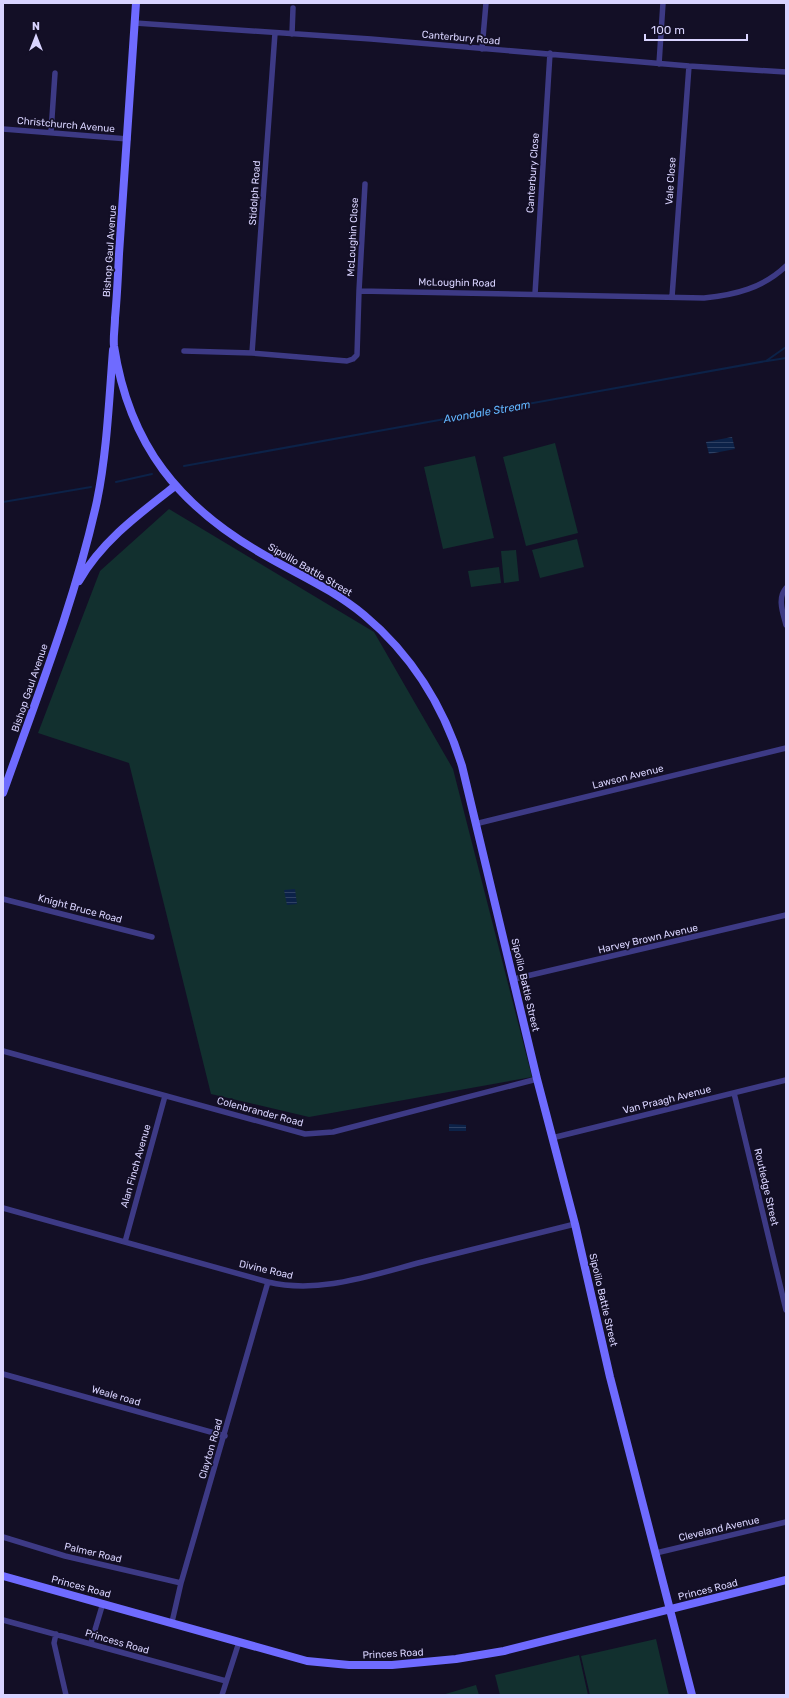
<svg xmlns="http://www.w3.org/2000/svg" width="789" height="1698" font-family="Rubik,sans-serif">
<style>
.grass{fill:#12302f}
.water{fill:url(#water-rules)}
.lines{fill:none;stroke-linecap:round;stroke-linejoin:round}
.stream{stroke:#0c2248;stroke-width:2}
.street{stroke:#3d3a85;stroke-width:5.5}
.secondary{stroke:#6f6bff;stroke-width:8}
.labels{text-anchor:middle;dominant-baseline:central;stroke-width:3.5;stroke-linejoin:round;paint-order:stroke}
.street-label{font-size:10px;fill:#d9d4ff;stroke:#130f26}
.water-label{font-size:11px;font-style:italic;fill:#62b6ff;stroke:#130f26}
</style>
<defs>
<pattern id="water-rules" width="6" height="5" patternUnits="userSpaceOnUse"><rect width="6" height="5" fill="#0c2248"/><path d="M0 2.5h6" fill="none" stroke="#2f4163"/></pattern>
</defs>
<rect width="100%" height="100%" fill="#130f26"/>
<!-- grass -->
<path class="grass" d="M555 443 578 533 526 546 503 457Z
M475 456 494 538 443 549 424 467Z
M169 509 374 632 453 769 532 1077 309 1117 211 1094 129 763 38 733 100 571Z
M577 539 584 567 540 578 532 550Z
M516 550 519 581 504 583 501 551Z
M499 567 501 583 471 587 468 571Z
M656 1639 669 1695H590L581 1656Z
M579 1655 588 1695H500L495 1675Z
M476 1685 479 1695H442Z"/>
<!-- water -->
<path class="water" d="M732 437 735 449 709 454 706 442Z
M295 889 297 904 287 905 284 890Z
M449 1124 466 1125V1131H449Z"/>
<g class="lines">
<!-- stream -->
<path class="stream" d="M767 361 786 358
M184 466 766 361 786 347
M116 482 152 474
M3 502 91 487"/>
<!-- street -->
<path class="street" d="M135 23 371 39 689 66 786 72
M292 34 293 8
M482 49 486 3
M659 64 663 3
M3 129 128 139
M51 132 55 73
M359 291 365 184
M535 294 550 53
M672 297 689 66
M184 351 252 353 347 361 353 359 357 355 359 291 704 298C735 295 763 288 786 266
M252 353 275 33
M786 588C777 598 783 613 786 625
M475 824 786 748
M3 899 152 937
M514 979 786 915
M3 1051 305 1134 333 1132 537 1079
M734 1093 786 1310
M552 1138 786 1080
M3 1208 268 1282C322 1295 377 1273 430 1260 478 1248 526 1236 575 1224
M125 1242 165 1096
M3 1374 225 1436
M3 1537 65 1556 181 1583
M656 1553 786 1522
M3 1620 226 1681
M172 1622 181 1583 268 1282
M56 1634 54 1643 66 1695
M91 1643 103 1603
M222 1695 239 1642"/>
<!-- secondary -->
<path class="secondary" d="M136 3C131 87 124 170 119 254 118 276 117 297 115 318 115 327 113 337 114 346 129 445 179 507 266 556 299 575 334 590 364 615 411 654 444 707 462 766L537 1079 575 1224 610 1377 692 1695
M79 581C102 541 139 514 175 486
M3 793C37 697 75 601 97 501 107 452 109 400 113 350
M3 1576 307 1661 349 1665H392L456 1659 504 1651 786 1580"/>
</g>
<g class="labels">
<!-- street labels -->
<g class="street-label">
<text transform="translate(461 38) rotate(5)">Canterbury Road</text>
<text transform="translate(66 125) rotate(5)">Christchurch Avenue</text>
<text transform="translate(533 173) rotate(-86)">Canterbury Close</text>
<text transform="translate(671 181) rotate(-86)">Vale Close</text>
<text transform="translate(255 193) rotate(-86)">Stidolph Road</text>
<text transform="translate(353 237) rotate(-87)">McLoughin Close</text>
<text transform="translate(110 251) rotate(-86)">Bishop Gaul Avenue</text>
<text transform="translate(457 283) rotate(1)">McLoughin Road</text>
<text transform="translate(310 570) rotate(30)">Sipolilo Battle Street</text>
<text transform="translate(30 688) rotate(-71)">Bishop Gaul Avenue</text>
<text transform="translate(628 777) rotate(-14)">Lawson Avenue</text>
<text transform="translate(80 909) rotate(15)">Knight Bruce Road</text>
<text transform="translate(648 939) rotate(-13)">Harvey Brown Avenue</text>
<text transform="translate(525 985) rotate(77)">Sipolilo Battle Street</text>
<text transform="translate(667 1100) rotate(-14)">Van Praagh Avenue</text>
<text transform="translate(260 1112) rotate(15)">Colenbrander Road</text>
<text transform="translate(136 1166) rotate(-74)">Alan Finch Avenue</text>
<text transform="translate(766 1187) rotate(77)">Routledge Street</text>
<text transform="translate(266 1270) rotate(13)">Divine Road</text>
<text transform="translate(603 1300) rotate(77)">Sipolilo Battle Street</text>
<text transform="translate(116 1396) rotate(16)">Weale road</text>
<text transform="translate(211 1449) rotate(-74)">Clayton Road</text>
<text transform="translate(719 1529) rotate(-13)">Cleveland Avenue</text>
<text transform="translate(93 1553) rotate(13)">Palmer Road</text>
<text transform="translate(81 1587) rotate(15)">Princes Road</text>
<text transform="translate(708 1590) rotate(-14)">Princes Road</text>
<text transform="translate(117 1642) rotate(16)">Princess Road</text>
<text transform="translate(393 1654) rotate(-3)">Princes Road</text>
</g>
<!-- water labels -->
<g class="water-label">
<text transform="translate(487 412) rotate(-10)">Avondale Stream</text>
</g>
</g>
<!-- border -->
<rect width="789" height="1698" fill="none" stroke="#d9d4ff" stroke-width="8"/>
<!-- north arrow -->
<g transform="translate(36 36)" stroke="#130f26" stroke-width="3" paint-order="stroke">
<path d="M0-3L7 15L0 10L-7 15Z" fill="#d9d4ff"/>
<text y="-6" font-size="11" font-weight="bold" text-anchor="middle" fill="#d9d4ff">N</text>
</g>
<!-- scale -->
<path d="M645 34v6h102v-6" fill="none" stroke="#d9d4ff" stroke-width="2"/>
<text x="651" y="34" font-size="12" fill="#d9d4ff" stroke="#130f26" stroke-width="3" paint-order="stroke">100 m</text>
</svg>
